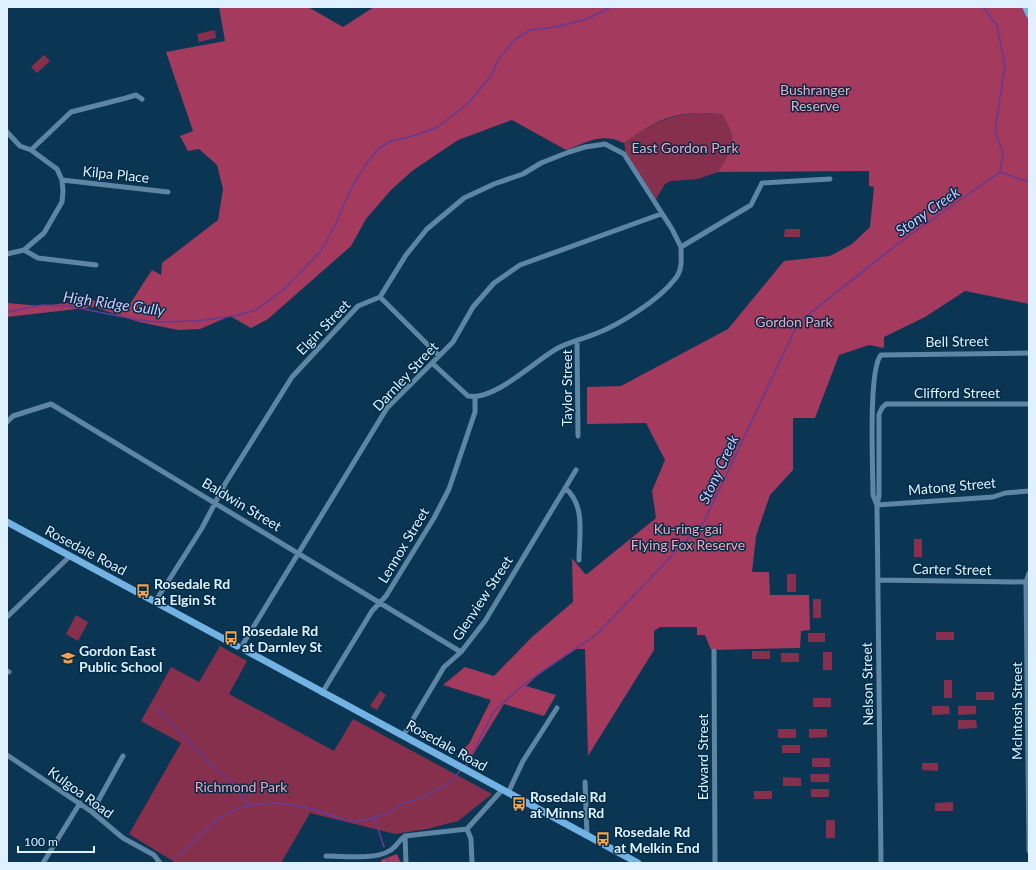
<svg xmlns="http://www.w3.org/2000/svg" width="1036" height="870" font-family="Lato,sans-serif">
<style>
.green{fill:#86304d}
.forest{fill:#a43a5e}
.lines{fill:none;stroke-linecap:round;stroke-linejoin:round}
.stream{stroke:#643b94;stroke-width:1.5}
.street{stroke:#5e85a3;stroke-width:5}
.secondary{stroke:#73b3e3;stroke-width:7}
.labels{text-anchor:middle;dominant-baseline:central;stroke-width:3;stroke-linejoin:round;paint-order:stroke}
.park-label{font-size:14px;fill:#f8a4ba;stroke:#002c48}
.street-label{font-size:14px;fill:#dff0fe;stroke:#002c48}
.poi-label{font-size:14px;font-weight:bold;fill:#dff0fe;stroke:#002c48;text-anchor:start}
.water-label{font-size:15px;font-style:italic;fill:#d5c3f3;stroke:#002c48}
</style>
<rect width="100%" height="100%" fill="#0b3653"/>
<!-- green -->
<path class="green" d="M215 30 216 38 199 42 197 34Z
M44 55 50 61 37 73 31 67Z
M700 113 722 114C739 145 736 144 718 172L698 179 671 181 665 184 656 199 626 154 624 143C652 124 666 115 700 113Z
M785 229H800V237H784Z
M914 539H922V557H914Z
M787 574H796V592H787Z
M813 599H821V618H813Z
M76 615 88 622 78 641 66 634Z
M936 632H954V640H936Z
M808 633H825V642H808Z
M220 646 247 661 229 694 334 751 353 719 492 794 458 821 427 829 395 834 310 813 281 863H176L129 834 181 743 141 721 171 667 199 682Z
M752 651H770V659H752Z
M823 652H832V670H823Z
M781 653H799V662H781Z
M944 680H952V698H944Z
M380 691 386 695 377 710 370 706Z
M976 692H994V700H976Z
M813 698H831V707H813Z
M932 706H949L950 714 932 715Z
M958 706H976V714L958 715Z
M958 720H976L977 728 958 729Z
M778 729H796V738H778Z
M809 729H827V737L809 738Z
M782 745H800V753H782Z
M812 758H830V767H812Z
M922 763H938V771L922 770Z
M810 774H829V782H811Z
M783 777 801 778V786H783Z
M811 789H829V797H811Z
M754 791H772V799H754Z
M953 802V811H935V803Z
M826 820H835V838H826Z"/>
<!-- forest -->
<path class="forest" d="M219 7H308L343 27 374 7H1029V304L965 291 925 317 884 337V348L869 345 839 355 815 418H793V470L770 495 756 536 752 572H769L770 595H809L810 630 801 631 800 648 711 650 705 635H697V627H660L654 631V650L588 756 585 649H575L542 671 526 686 556 695 544 716 504 704 468 763 456 756 469 744 491 700 443 685 465 667 494 676 532 637 573 602 572 558 585 574H587L656 518 652 491 665 460 646 423 587 424V387L621 386 728 329 784 261 830 256 852 244 870 227 874 187 869 186V171L718 172C735 144 739 145 722 114 675 111 663 116 624 143 602 132 587 142 566 150L512 120 458 140 412 171 391 190 366 219 351 246 268 319 251 328 230 316 200 329 178 330 139 322 94 307 7 317V303L41 306 93 300 126 310 152 270 161 275 162 263 218 220 223 189 217 165 199 149 188 151 180 136 193 131 166 52 225 41Z
M397 854 401 863H381V860Z"/>
<g class="lines">
<!-- stream -->
<path class="stream" d="M983 7 997 26 1005 66 995 131 1003 153 1000 172 1029 182
M7 312 42 305 69 306 138 320 160 322 196 321 234 316 256 310 284 289 321 251 336 223 349 193 363 168 378 149 391 141 409 137 436 128 456 113 471 100 490 77 500 57 516 39 530 30 556 27 587 19 611 7
M156 708 215 768 235 785 249 806C269 801 288 803 308 808 333 813 348 828 374 817
M465 766 468 763 493 712 524 684 596 635 704 522 798 323 896 245 1000 172
M238 808 249 806
M384 847 374 817 387 814 401 804 413 801 447 785 461 770
M174 858 187 848 215 821 236 809
M388 859 389 863"/>
<!-- street -->
<path class="street" d="M7 132 20 146 31 150 57 169 62 180 63 191 62 202 44 233 24 250 7 254
M31 150 71 112 126 98 136 95 142 99
M62 180 168 192
M24 250 38 258 96 265
M380 297 439 356
M577 340 578 436
M432 363 468 396C495 401 534 361 558 348 569 342 583 339 595 334 619 325 659 300 675 279 683 270 681 258 681 247L751 205 762 183 830 179
M7 422 13 416 51 404 461 652
M565 488C586 505 579 535 579 560
M877 505 873 495C873 471 868 369 881 355L1029 353
M877 505 993 497 1005 493 1029 491
M1029 573 1026 582 1029 851
M878 580 1026 582
M155 602 202 528 225 484 292 377 358 306 380 297 406 255 427 229 464 198 494 184 523 174 541 163 569 152 585 147 605 144 624 154 672 229 681 247
M7 617 70 556
M243 644 387 408 453 342 473 307 494 283 520 265 661 214
M714 651 715 863
M7 671 9 672
M322 693 372 611 386 596 434 518 449 489 475 412V398
M403 736 444 667 461 652 485 621 576 470
M7 755 92 812 123 838 154 855 160 863
M585 782 587 836
M508 793 523 761 557 708
M92 812 123 756
M467 829 471 839 472 863
M405 836 406 863
M326 856C344 856 375 860 389 851 396 848 399 840 405 836L467 829 502 790
M43 863 80 803
M881 863 877 505 879 496V414L882 408 886 404H1029"/>
<!-- secondary -->
<path class="secondary" d="M1026 7 1029 14
M7 522 237 646
M245 650 638 863"/>
</g>
<!-- icons -->
<defs>
<symbol id="bus-bare" viewBox="-9 -9 18 18"><path d="M-5-6H5V4H4V6H2V4H-2V6H-4V4H-5ZM-3.5-4V0h7V-4ZM-3.5 1.2v1.5H-2V1.2ZM2 1.2v1.5H3.5V1.2Z" fill="#f8a14a" stroke="#002c48" stroke-width="2.5" paint-order="stroke"/></symbol>
<symbol id="school-bare" viewBox="-9 -9 18 18"><path d="M0-5L7-2L0 1L-7-2ZM-4 1L0 2.5L4 1V4Q0 6-4 4Z" fill="#f8a14a" stroke="#002c48" stroke-width="2.5" paint-order="stroke"/></symbol>
</defs>
<g fill-rule="evenodd">
<use href="#bus-bare" x="133" y="581" width="20" height="20"/>
<use href="#bus-bare" x="221" y="628" width="20" height="20"/>
<use href="#school-bare" x="58" y="648" width="20" height="20"/>
<use href="#bus-bare" x="509" y="794" width="20" height="20"/>
<use href="#bus-bare" x="593" y="829" width="20" height="20"/>
</g>
<g class="labels">
<!-- park labels -->
<g class="park-label">
<text x="815" y="89">Bushranger<tspan x="815" dy="16">Reserve</tspan></text>
<text x="685" y="147">East Gordon Park</text>
<text x="794" y="321">Gordon Park</text>
<text x="688" y="528">Ku-ring-gai<tspan x="688" dy="16">Flying Fox Reserve</tspan></text>
<text x="241" y="786">Richmond Park</text>
</g>
<!-- street labels -->
<g class="street-label">
<text transform="translate(116 174) rotate(6)">Kilpa Place</text>
<text transform="translate(323 327) rotate(-46)">Elgin Street</text>
<text transform="translate(957 341) rotate(-1)">Bell Street</text>
<text transform="translate(405 376) rotate(-47)">Darnley Street</text>
<text transform="translate(566 388) rotate(-90)">Taylor Street</text>
<text x="957" y="392">Clifford Street</text>
<text transform="translate(952 486) rotate(-5)">Matong Street</text>
<text transform="translate(242 504) rotate(31)">Baldwin Street</text>
<text transform="translate(403 545) rotate(-59)">Lennox Street</text>
<text transform="translate(86 550) rotate(28)">Rosedale Road</text>
<text transform="translate(952 569) rotate(1)">Carter Street</text>
<text transform="translate(482 598) rotate(-57)">Glenview Street</text>
<text transform="translate(867 684) rotate(-91)">Nelson Street</text>
<text transform="translate(1016 711) rotate(-90)">McIntosh Street</text>
<text transform="translate(447 745) rotate(29)">Rosedale Road</text>
<text transform="translate(702 757) rotate(-90)">Edward Street</text>
<text transform="translate(81 792) rotate(36)">Kulgoa Road</text>
</g>
<!-- poi labels -->
<g class="poi-label">
<text x="154" y="583">Rosedale Rd<tspan x="154" dy="16">at Elgin St</tspan></text>
<text x="242" y="630">Rosedale Rd<tspan x="242" dy="16">at Darnley St</tspan></text>
<text x="79" y="650">Gordon East<tspan x="79" dy="16">Public School</tspan></text>
<text x="530" y="796">Rosedale Rd<tspan x="530" dy="16">at Minns Rd</tspan></text>
<text x="614" y="831">Rosedale Rd<tspan x="614" dy="16">at Melkin End</tspan></text>
</g>
<!-- water labels -->
<g class="water-label">
<text transform="translate(927 211) rotate(-35)">Stony Creek</text>
<text transform="translate(114 303) rotate(8)">High Ridge Gully</text>
<text transform="translate(718 469) rotate(-65)">Stony Creek</text>
</g>
</g>
<!-- border -->
<rect width="1036" height="870" fill="none" stroke="#dff0fe" stroke-width="16"/>
<!-- scale -->
<path d="M18 846v6h76v-6" fill="none" stroke="#dff0fe" stroke-width="2"/>
<text x="24" y="846" font-size="12" fill="#dff0fe" stroke="#002c48" stroke-width="3" paint-order="stroke">100 m</text>
</svg>
